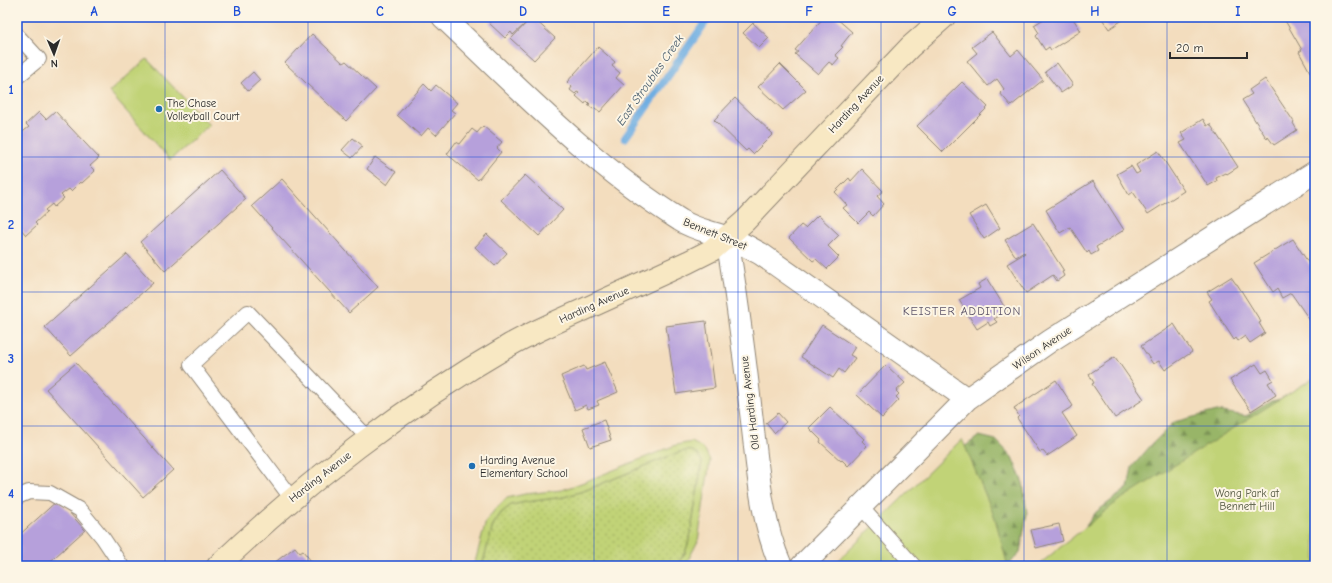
<svg xmlns="http://www.w3.org/2000/svg" width="1332" height="583" font-family="'Comic Neue',sans-serif">
<style>
.grass{fill:url(#grass-dots);stroke:#767f51}
.forest{fill:url(#forest-firs);stroke:#62704a}
.park{fill:#c1d377;stroke:#767f51}
.lines{fill:none;stroke-linecap:round;stroke-linejoin:round}
.stream{stroke:#70aee2;stroke-width:8}
.building{fill:#b6a0db}
.lane-casing{stroke:#8f8474;stroke-width:16}
.street-casing{stroke:#8f8474;stroke-width:24}
.secondary-casing{stroke:#8f8474;stroke-width:24}
.lane{stroke:#fff;stroke-width:14}
.street{stroke:#fff;stroke-width:22}
.secondary{stroke:#f8e8c3;stroke-width:22}
.grid{fill:none;stroke:#1d4ed8;stroke-width:1;stroke-opacity:0.55}
.poi-dot{fill:#1f6fb2;stroke:#fcf5e5;stroke-width:1.5}
.labels{text-anchor:middle;dominant-baseline:central;stroke-width:4;stroke-linejoin:round;paint-order:stroke}
.poi-label{font-size:11px;fill:#2b2b2b;stroke:#fcf5e5;text-anchor:start}
.street-label{font-size:11px;fill:#2b2b2b;stroke:#fcf5e5}
.park-label{font-size:11px;fill:#50553e;stroke:#fcf5e5}
.water-label{font-size:12px;font-style:italic;fill:#43596b;stroke:#fcf5e5}
.neighbourhood-label{font-size:12px;letter-spacing:1px;fill:#5c5469;stroke:#fcf5e5}
.neatline{fill:none;stroke:#1d4ed8;stroke-width:1.5}
.grid-label{font-size:13px;text-anchor:middle;font-weight:bold;fill:#1d4ed8}
</style>
<defs>
<pattern id="grass-dots" width="8" height="8" patternUnits="userSpaceOnUse"><rect width="8" height="8" fill="#c1d377"/><path d="M2 2h.1M6 6h.1" fill="none" stroke="#a6b567" stroke-width="1.8" stroke-linecap="round"/></pattern>
<pattern id="forest-firs" width="22" height="20" patternUnits="userSpaceOnUse"><rect width="22" height="20" fill="#98b568"/><path d="M5 1l3.5 6h-7zM16 11l3.5 6h-7z" fill="#7c9356"/></pattern>
</defs>
<rect width="100%" height="100%" fill="#fcf5e5"/>
<filter id="ink" filterUnits="userSpaceOnUse"><feTurbulence type="fractalNoise" baseFrequency=".025" numOctaves="2"/><feDisplacementMap in="SourceGraphic" scale="8" xChannelSelector="R" yChannelSelector="G"/><feConvolveMatrix kernelMatrix="1 2 1 2 8 2 1 2 1" color-interpolation-filters="sRGB"/></filter>
<filter id="wash" filterUnits="userSpaceOnUse"><feTurbulence type="fractalNoise" baseFrequency=".012" numOctaves="4" result="noise"/><feDisplacementMap in="SourceGraphic" scale="16" xChannelSelector="R" yChannelSelector="G"/><feGaussianBlur stdDeviation="0.9" result="paint"/><feColorMatrix in="noise" values="0 0 0 0 0 0 0 0 0 0 0 0 0 0 0 0 0 1.4 0 .05"/><feComposite in="paint" operator="in"/></filter>
<g filter="url(#wash)">
<rect width="100%" height="100%" fill="#f3ddbe"/>
<!-- grass -->
<path class="grass" d="M691 450 698 454 702 462 690 538 685 553 676 566H482L493 525 501 513 511 505 526 502 564 497 586 490 679 452Z"/>
<!-- forest -->
<path class="forest" d="M1298 394 1074 566 1081 533 1096 512 1128 488 1132 467 1152 444 1174 422 1217 411 1246 416 1272 401Z
M979 436 996 440 1012 457 1023 483 1027 514 1020 552 1008 566 937 467Z"/>
<!-- park -->
<path class="park" d="M147 59 209 125 170 160 109 92Z
M1315 377V566H1037L1118 501Z
M962 439 995 518 1007 563 1009 566H837L835 564Z
M692 442 704 449 710 460 698 541 685 566H676L685 553 690 538 702 462C696 449 691 450 679 452L586 490 564 497 526 502 511 505 501 513 493 525 482 566H474L486 521 496 508 507 498 525 494 562 490 584 482 676 445Z"/>
<g class="lines">
<!-- stream -->
<path class="stream" d="M625 138 709 17"/>
</g>
<g id="blocks">
<!-- building -->
<path class="building" d="M495 17H519V18L525 24 513 35 511 32 505 38 489 23Z
M532 17 555 38 534 60 511 39Z
M824 17H835L852 32 841 46 843 47 835 55 839 58 833 65 829 62 818 74 795 54 798 52 795 50Z
M1047 17H1072L1081 31 1051 50 1049 47 1045 50 1036 36 1039 33 1034 25Z
M1101 17H1127L1109 29Z
M1283 17H1315V81L1299 52 1302 50Z
M753 23 769 38 759 48 743 33Z
M992 32 1011 56 1018 50 1043 80 1011 106 1000 93 1004 89 997 79 988 86 967 61 977 53 972 47Z
M312 34 343 63 346 61 376 89 346 121 285 63Z
M598 47 615 62 612 66 620 73 616 78 624 85 600 112 595 108 593 109 588 105 590 104 587 101 585 104 576 96 579 93 577 92 575 94 570 90 572 87 567 82Z
M1057 63 1073 85 1061 93 1045 72Z
M780 64 806 90 783 110 758 87Z
M253 72 260 80 248 91 241 83Z
M1265 79 1294 122 1293 123 1297 130 1274 145 1268 137 1267 139 1242 100 1252 94 1249 90Z
M962 82 988 107 943 152 917 126Z
M424 84 431 91 436 85 457 103 451 110 455 113 436 135 428 128 421 136 397 115Z
M735 98 773 134 753 154 748 149 746 151 714 120Z
M55 111 99 158 90 166 95 171 82 183 80 182 71 191 69 189 61 195 64 198 54 207 52 204 45 210 47 212 35 223 37 225 26 235 20 228 17 232V141L21 137 19 135 29 127 26 124 39 112 46 119Z
M1203 119 1207 126 1210 124 1238 167 1227 174 1226 173 1216 178 1217 181 1208 186 1180 143 1186 140 1181 133Z
M483 126 502 142 497 148 501 152 478 180 447 154 456 142 460 144 472 129 477 133Z
M353 138 363 146 352 158 342 150Z
M1158 151 1184 191 1148 214 1133 192 1129 195 1117 174 1131 166 1136 174 1140 172 1136 165Z
M375 157 396 172 387 185 367 169Z
M862 169 883 191 877 196 884 204 873 216 869 212 858 223 843 208 847 205 835 192 849 178 851 181Z
M220 170 246 199 165 271 140 242Z
M525 175 563 210 539 236 501 200Z
M282 179 378 287 349 313 252 206Z
M1093 181 1124 230 1096 247 1098 251 1091 255 1089 251 1087 253 1070 227 1060 233 1046 210Z
M986 205 1000 228 984 239 969 215Z
M818 215 839 235 828 246 839 257 827 269 816 259 813 261 789 238 801 225 805 228Z
M1033 223 1064 271 1062 272 1064 276 1057 281 1053 275 1026 293 1007 264 1025 253 1024 252 1016 257 1005 240Z
M487 234 507 253 495 266 475 247Z
M1293 239 1315 273V319L1311 322 1291 293 1282 298 1277 289 1273 292 1254 263Z
M127 254 153 283 71 356 45 327Z
M1231 277 1236 284H1237L1261 322 1259 323 1265 333 1250 343 1245 336 1238 341 1236 338 1234 340 1209 301 1212 299 1207 292Z
M987 279 1007 311 994 319 997 322 990 326 988 322 977 329 959 300 980 288 978 284Z
M706 321 715 388 676 394 666 326Z
M1174 324 1192 352 1165 370 1159 361 1153 364 1141 346Z
M822 325 855 347 850 355 855 358 844 373 839 369 833 378 801 357Z
M1115 357 1144 399 1115 418 1092 384 1094 383 1089 374Z
M605 362 618 392 597 401 599 405 588 409 586 405 575 410 561 376 584 366 586 370Z
M76 363 173 470 143 497 46 389Z
M1256 364 1262 373 1267 370 1273 380 1268 383 1276 395 1251 411 1230 380Z
M886 365 905 383 896 391 899 394 896 397 899 400 882 418 857 395Z
M1056 380 1073 406 1062 413 1077 436 1047 456 1043 451 1040 452 1017 418 1019 416 1014 408Z
M830 407 864 439 862 441 867 446 848 466 842 460 841 461 820 442 821 440 809 428Z
M778 413 786 422 774 433 766 423Z
M604 420 611 440 590 447 583 428Z
M58 500 85 530 45 566H17V537Z
M1059 524 1063 541 1036 548 1031 530Z
M295 547 300 553 303 551 315 566H270Z"/>
</g>
</g>
<g filter="url(#ink)">
<use href="#blocks" fill-opacity="0" stroke="#8f8474" stroke-width="1"/>
<g class="lines">
<defs>
<path id="lane" d="M17 35 39 59 17 77
M17 497 29 492 50 493 80 510 103 538 121 565 120 566
M292 499 191 365 248 312 369 439
M861 507 914 566"/>
<path id="street" d="M443 17C518 88 592 165 680 220 695 230 712 232 728 238 740 242 750 248 761 254L967 399
M727 238C737 298 745 360 752 421 758 470 761 521 781 566
M802 566 967 399 1050 341 1315 172"/>
<path id="secondary" d="M218 566C304 484 406 405 510 345 533 332 558 321 583 310 618 294 653 278 688 262L712 250 745 221 910 47 944 17"/>
</defs>
<!-- lane casing -->
<use href="#lane" class="lane-casing"/>
<!-- street casing -->
<use href="#street" class="street-casing"/>
<!-- secondary casing -->
<use href="#secondary" class="secondary-casing"/>
<!-- lane -->
<use href="#lane" class="lane"/>
<!-- street -->
<use href="#street" class="street"/>
<!-- secondary -->
<use href="#secondary" class="secondary"/>
</g>
</g>
<!-- grid -->
<path class="grid" d="M165 17V566M308 17V566M451 17V566M594 17V566M738 17V566M881 17V566M1024 17V566M1167 17V566M17 157H1315M17 292H1315M17 426H1315"/>
<!-- markers -->
<g class="poi-dot">
<circle cx="159" cy="109" r="4"/>
<circle cx="472" cy="466" r="4"/>
</g>
<g class="labels">
<!-- poi labels -->
<g class="poi-label">
<text x="167" y="103">The Chase<tspan x="167" dy="13">Volleyball Court</tspan></text>
<text x="480" y="460">Harding Avenue<tspan x="480" dy="13">Elementary School</tspan></text>
</g>
<!-- street labels -->
<g class="street-label">
<text transform="translate(856 104) rotate(-47)">Harding Avenue</text>
<text transform="translate(715 234) rotate(22)">Bennett Street</text>
<text transform="translate(594 305) rotate(-24)">Harding Avenue</text>
<text transform="translate(1042 348) rotate(-34)">Wilson Avenue</text>
<text transform="translate(750 403) rotate(-97)">Old Harding Avenue</text>
<text transform="translate(320 477) rotate(-38)">Harding Avenue</text>
</g>
<!-- park labels -->
<g class="park-label">
<text x="1247" y="493">Wong Park at<tspan x="1247" dy="13">Bennett Hill</tspan></text>
</g>
<!-- water labels -->
<g class="water-label">
<text transform="translate(650 80) rotate(-55)">East Stroubles Creek</text>
</g>
<!-- neighbourhood labels -->
<g class="neighbourhood-label">
<text x="962" y="311">KEISTER ADDITION</text>
</g>
</g>
<!-- margin -->
<rect width="1332" height="583" fill="none" stroke="#fcf5e5" stroke-width="44"/>
<!-- north arrow -->
<g transform="translate(54 54) rotate(178)" stroke="#fcf5e5" stroke-width="3" paint-order="stroke">
<path d="M0-3L7 15L0 10L-7 15Z" fill="#2b2b2b"/>
<text y="-6" font-size="11" font-weight="bold" text-anchor="middle" fill="#2b2b2b">N</text>
</g>
<!-- scale -->
<path d="M1170 52v6h77v-6" fill="none" stroke="#2b2b2b" stroke-width="2"/>
<text x="1176" y="52" font-size="12" fill="#2b2b2b" stroke="#fcf5e5" stroke-width="3" paint-order="stroke">20 m</text>
<rect x="22" y="22" width="1288" height="539" class="neatline"/>
<g class="grid-label">
<text x="94" y="16">A</text>
<text x="237" y="16">B</text>
<text x="380" y="16">C</text>
<text x="523" y="16">D</text>
<text x="666" y="16">E</text>
<text x="809" y="16">F</text>
<text x="952" y="16">G</text>
<text x="1095" y="16">H</text>
<text x="1238" y="16">I</text>
<text x="11" y="94">1</text>
<text x="11" y="229">2</text>
<text x="11" y="363">3</text>
<text x="11" y="498">4</text>
</g>
</svg>
